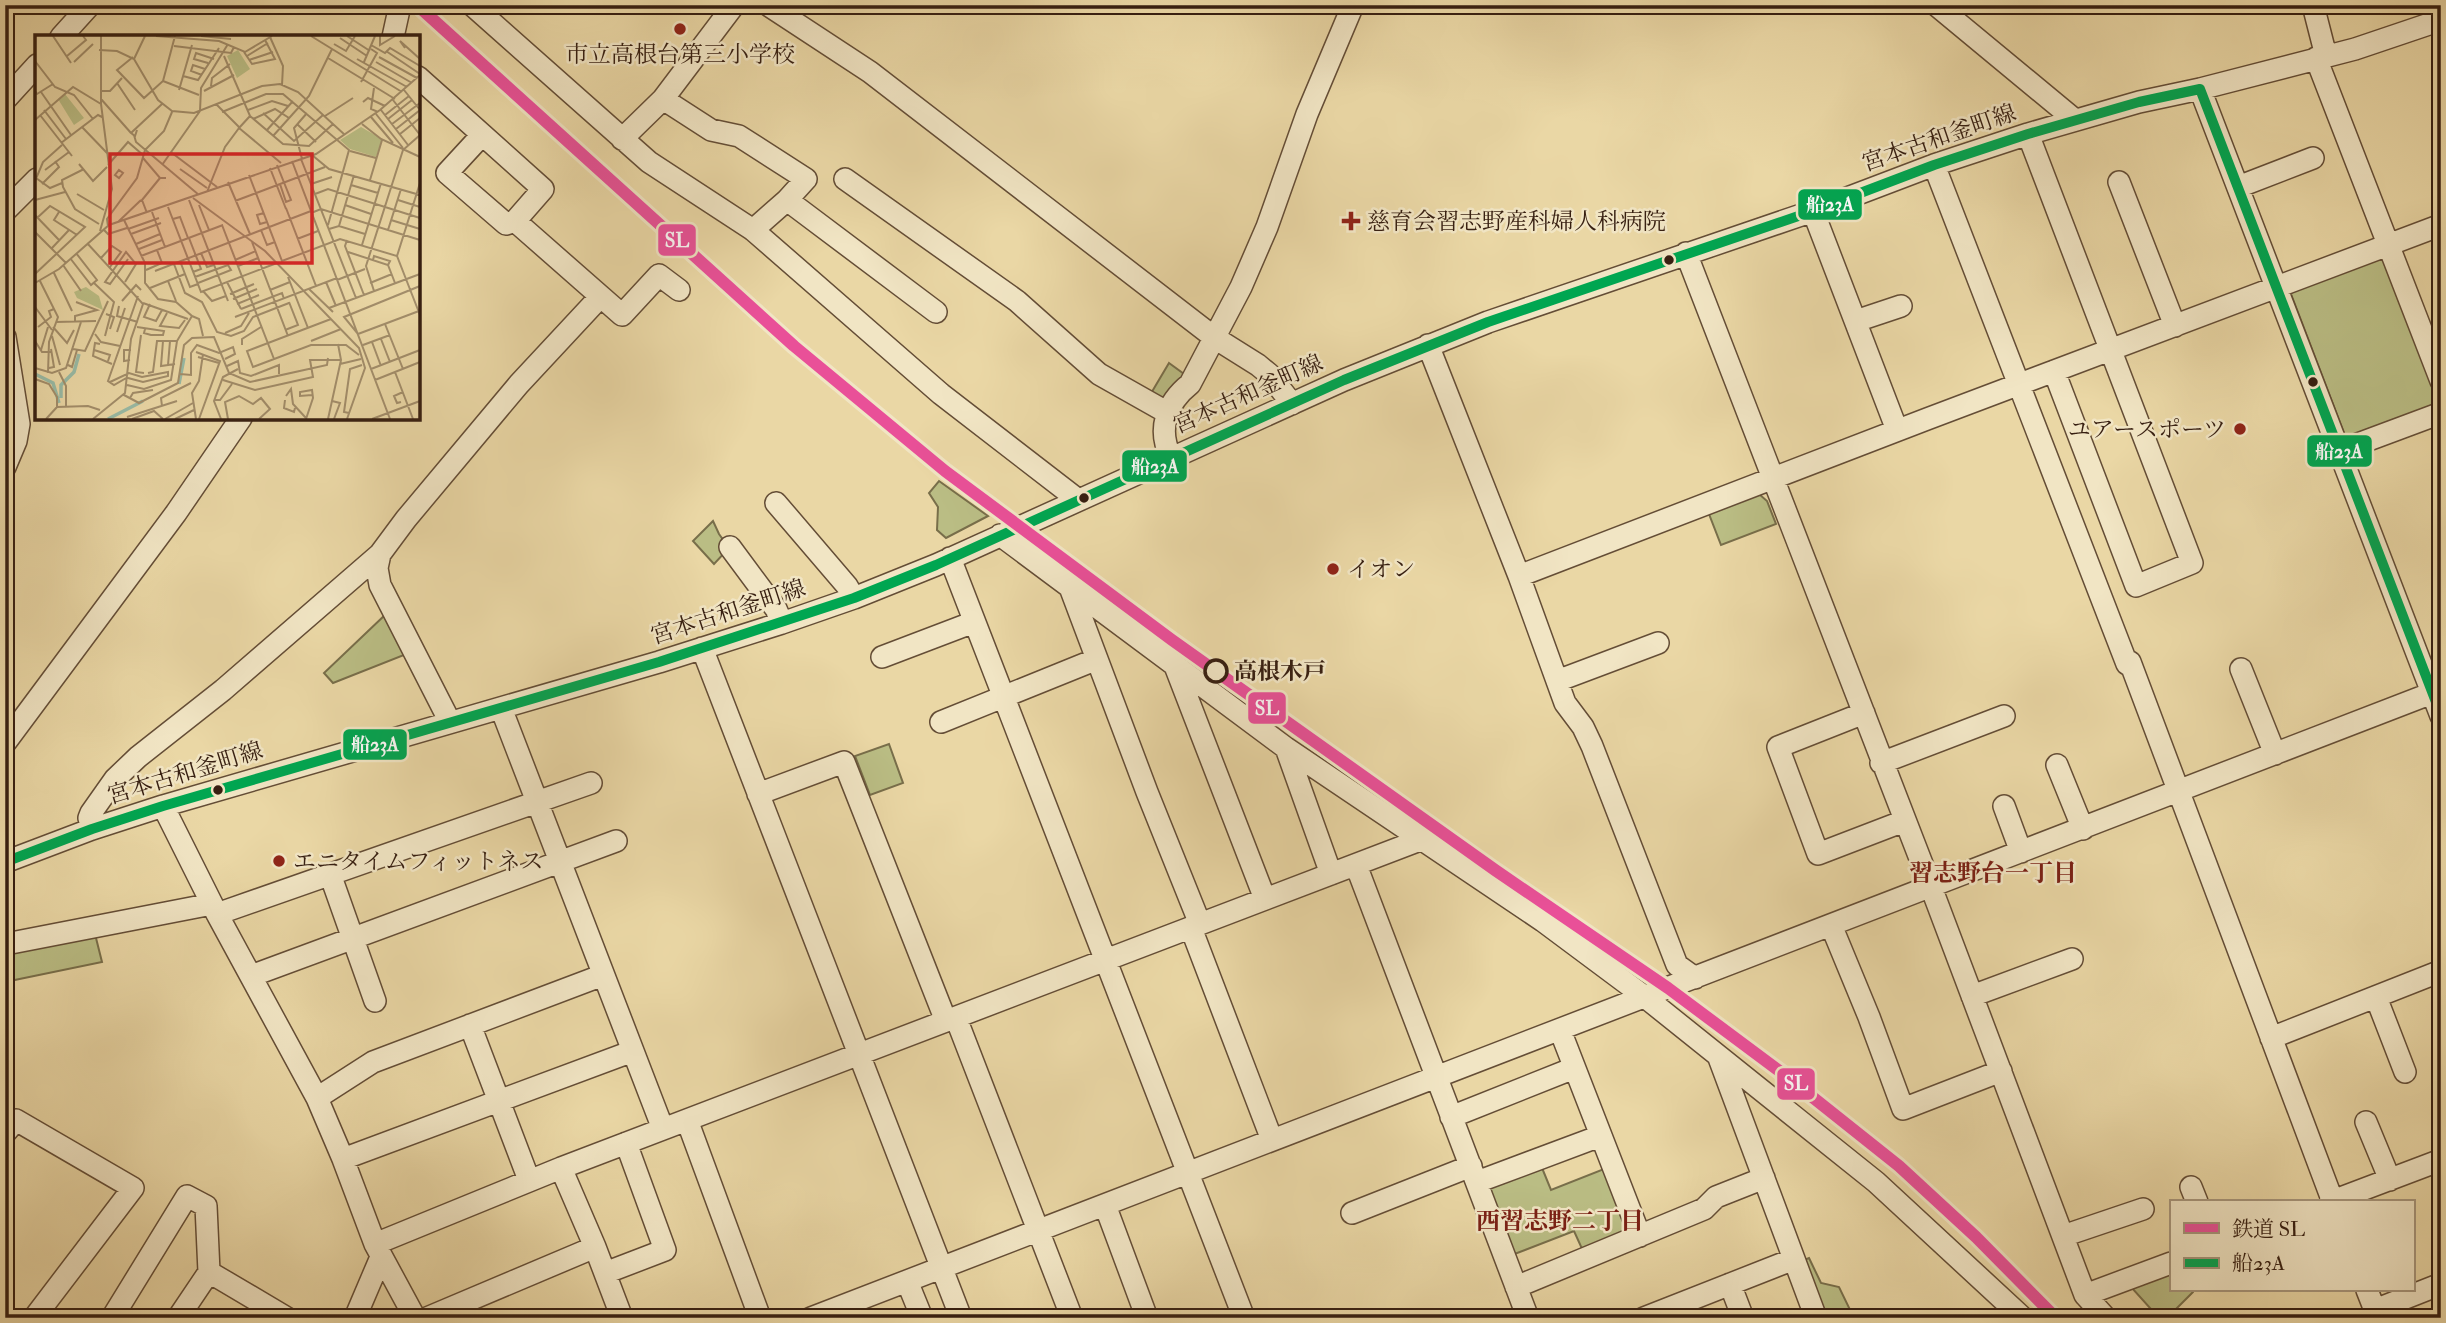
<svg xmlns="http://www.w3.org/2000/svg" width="2446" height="1323" font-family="'IM FELL Double Pica','Noto Serif JP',serif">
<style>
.green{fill:#babd84;stroke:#786e4a;stroke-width:2}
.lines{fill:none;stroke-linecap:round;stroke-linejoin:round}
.minor-casing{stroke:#644d36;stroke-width:24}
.minor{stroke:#f1e5c4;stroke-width:21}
.bus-1-casing{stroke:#f1e5c4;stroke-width:16}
.bus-1{stroke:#00a651;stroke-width:10}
.rail-1-casing{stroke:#f1e5c4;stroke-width:18}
.rail-1{stroke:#e95098;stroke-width:12}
.poi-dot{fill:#8f2418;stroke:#f1e5c4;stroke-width:2.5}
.bus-dot{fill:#371f11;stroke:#f1e5c4;stroke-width:2.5}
.stop-dot{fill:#f1e5c4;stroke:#371f11;stroke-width:3.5}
.labels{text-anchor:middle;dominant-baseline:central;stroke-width:5;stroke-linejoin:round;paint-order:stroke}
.poi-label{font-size:23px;fill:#371f11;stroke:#f1e5c4;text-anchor:start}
.street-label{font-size:23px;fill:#371f11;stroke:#f1e5c4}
.stop-label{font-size:23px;font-weight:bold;fill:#371f11;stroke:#f1e5c4;text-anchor:start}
.neighbourhood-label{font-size:24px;font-weight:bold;fill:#7a1f14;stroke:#f1e5c4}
.inset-river{fill:none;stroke:#98baa5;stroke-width:3.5}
.inset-road{fill:none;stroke:#a28d6a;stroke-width:2}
.view{fill:#d62828;fill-opacity:0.15;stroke:#d62828;stroke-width:3.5}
.inset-edge{fill:none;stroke:#371f11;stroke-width:3.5}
.line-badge{stroke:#f1e5c4;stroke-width:2.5}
.badge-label{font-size:19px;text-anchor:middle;font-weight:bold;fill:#fff}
</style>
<rect width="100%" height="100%" fill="#ead7a5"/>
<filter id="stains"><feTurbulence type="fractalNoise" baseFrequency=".00286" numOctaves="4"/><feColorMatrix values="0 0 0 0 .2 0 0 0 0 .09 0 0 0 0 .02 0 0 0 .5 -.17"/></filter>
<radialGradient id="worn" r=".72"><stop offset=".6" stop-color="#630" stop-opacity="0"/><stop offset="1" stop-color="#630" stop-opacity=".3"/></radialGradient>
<!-- green -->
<path class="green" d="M2379 255 2385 259 2440 400 2438 408 2346 438 2291 294 2294 289Z
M1169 363 1184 374 1163 401 1150 395Z
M939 481 988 516 946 538 937 530 938 507 929 493Z
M1759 494 1767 501 1776 524 1721 545 1709 514Z
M713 521 719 534 729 548 714 564 693 541Z
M386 614 404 655 333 683 324 673Z
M889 744 903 783 870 795 855 756Z
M95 934 102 962 5 982V954Z
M1540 1163 1551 1190 1609 1167 1629 1232 1583 1251 1574 1231 1512 1255 1485 1191Z
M1809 1258 1821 1283 1839 1287 1854 1318H1822L1799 1262Z
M2171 1272V1290H2193V1292L2167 1318H2159L2131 1287Z"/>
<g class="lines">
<defs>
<path id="minor" d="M472 5 649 162 753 230 941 394 1077 499
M768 5 870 72 1215 338 1258 365 1269 374 1292 404
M1936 5 2075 120
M2313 5 2326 56
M61 37 90 5
M393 37 400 5
M2316 58 2441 381
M418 77 543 189 515 221 622 315 659 275 679 290
M2200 89 2441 716
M663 99 711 130 739 136 806 179 787 200 753 230
M5 100 37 65
M2028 134 2192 563 2136 586 2054 371
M482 135 447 173 506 224 515 221
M622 139 663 99 734 5
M1934 165 2127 664
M845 179 1017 301 1099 374 1168 413
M2119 182 2175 326
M2238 187 2313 158
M787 200 936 312
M5 211 37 179
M1813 211 1897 430
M1686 253 1931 887 2085 1295 2171 1263
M1856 321 1901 306
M5 337 19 424 16 441 5 467
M1428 345 1519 576 1565 703 1583 727 1592 746 1677 965 1695 978
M2339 451 2441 413
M1171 457C1157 430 1166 403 1190 384L1241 287 1267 227 1307 114 1353 5
M776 503 847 586 854 598
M1000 535 1286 748 1543 921 1645 997 1876 1182 2023 1318
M730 547 776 609 782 623
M950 558 1244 1318
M1519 576 1927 419 2441 225
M1071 590 1147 792 1200 924
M702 648 961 1318
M882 657 974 622
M2130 662 2333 1202
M1175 666 1265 899
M2241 669 2275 754
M1557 681 1658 643
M501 708 663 1129
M1864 713 1778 747 1818 854 1904 821
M450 722 380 585 377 568 380 554 406 519 519 384 600 297
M941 722 1097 659
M5 743 176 513 241 418
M1286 748 1331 874
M1881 763 2004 716
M2057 765 2083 829
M758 794 844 762 946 1021
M163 806 217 914 317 1098 343 1159 375 1244 415 1318
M2004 806 2021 852
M92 829 89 818 91 813 115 779 138 757 223 690 380 554
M5 862 92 829 163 806 659 662 782 623 854 598 936 565 1344 380 1488 322 1813 211 1934 165 2028 134 2139 102 2200 89 2355 49 2441 20
M1356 865 1528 1318
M330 874 375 1001
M217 914 591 783
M1831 925 1869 1017 1903 1109 2001 1071
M1191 928 1272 1140
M5 947 11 943 212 904
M251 976 616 841
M1972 996 2072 959
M2376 997 2405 1072
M956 1018 1072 1318
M470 1025 529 1180
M1560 1030 1640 1236
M2271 1038 2441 971
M1719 1058 1816 1318
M317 1098 373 1062 603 975
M1451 1117 1574 1068
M687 1120 760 1318
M2366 1122 2390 1180
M5 1133 16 1120 133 1188 34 1318
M343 1159 633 1051
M561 1168 595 1247 622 1318
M1477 1182 1600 1136
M2191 1187 2197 1202
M2330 1202 2441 1160
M1105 1205 1147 1318
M1352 1213 1471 1166
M2063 1236 2143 1209
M375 1244 561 1168 1420 840
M209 1272 287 1318
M605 1273 665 1250 626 1143
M907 1281 922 1318
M1730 1284 1743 1318
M1516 1287 1704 1209 1716 1197 1764 1178
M2367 1290 2378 1318
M2085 1295 2106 1318
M2375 1310 2441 1284
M112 1318 187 1196 206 1206 209 1272 178 1318
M355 1318 381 1257
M427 1318 595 1247
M811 1318 2432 693
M1644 1318 1794 1259"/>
</defs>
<!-- minor casing -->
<use href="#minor" class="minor-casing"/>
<!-- minor -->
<use href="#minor" class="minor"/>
<defs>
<path id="bus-1" d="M2200 89 2441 715
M5 862 92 829 163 806 659 662 854 598 936 565 1344 380 1488 322 1813 211 1934 165 2028 134 2139 102 2200 89"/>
</defs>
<!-- bus-1 casing -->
<use href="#bus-1" class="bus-1-casing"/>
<!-- bus-1 -->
<use href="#bus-1" class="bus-1"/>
<defs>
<path id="rail-1" d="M417 5 794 346 945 471 1172 640 1495 870 1668 988 1786 1076 1899 1166 1976 1237 2056 1318"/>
</defs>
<!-- rail-1 casing -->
<use href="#rail-1" class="rail-1-casing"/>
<!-- rail-1 -->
<use href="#rail-1" class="rail-1"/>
</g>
<!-- markers -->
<g class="poi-dot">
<circle cx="680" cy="29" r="7"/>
<path d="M1347.5 210.5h7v7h7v7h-7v7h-7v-7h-7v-7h7z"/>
<circle cx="2240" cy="429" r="7"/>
<circle cx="1333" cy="569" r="7"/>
<circle cx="279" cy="861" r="7"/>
</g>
<g class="bus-dot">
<circle cx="1669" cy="260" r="6"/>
<circle cx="2313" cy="382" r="6"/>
<circle cx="1084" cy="498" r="6"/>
<circle cx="218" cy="790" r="6"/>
</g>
<circle class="stop-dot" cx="1216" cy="671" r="11"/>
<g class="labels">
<!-- poi labels -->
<g class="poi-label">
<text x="680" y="54" text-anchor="middle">市立高根台第三小学校</text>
<text x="1367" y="221">慈育会習志野産科婦人科病院</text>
<text x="2226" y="429" text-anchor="end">ユアースポーツ</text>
<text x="1347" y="569">イオン</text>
<text x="293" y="861">エニタイムフィットネス</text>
</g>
<!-- street labels -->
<g class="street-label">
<text transform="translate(1939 138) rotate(-19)">宮本古和釜町線</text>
<text transform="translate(1248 394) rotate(-24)">宮本古和釜町線</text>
<text transform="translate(728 612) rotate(-18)">宮本古和釜町線</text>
<text transform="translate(185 773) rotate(-17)">宮本古和釜町線</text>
</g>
<!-- stop labels -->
<g class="stop-label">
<text x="1234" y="671">高根木戸</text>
</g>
<!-- neighbourhood labels -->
<g class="neighbourhood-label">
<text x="1993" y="873">習志野台一丁目</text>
<text x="1560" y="1221">西習志野二丁目</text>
</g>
</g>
<!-- overview -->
<g transform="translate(35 35)">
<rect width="385" height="385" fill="#ead7a5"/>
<path d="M203 15 215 34 202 43 192 21ZM30 59 49 83 39 90 23 64ZM326 92 347 104 341 122 315 114 305 105ZM51 252 64 261 68 275 42 263 39 257Z" fill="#babd84"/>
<path class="inset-river" d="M0 339 18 348 24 368M144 349 149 323M26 363V350L39 337 44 319M73 384 108 366"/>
<path class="inset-road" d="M18 1 36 28M121 1 184 6 210 17 237 1M166 1 196 4M276 1 367 57M312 1 335 16M345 1V10L360 1M235 2 248 31 247 50M305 3 332 21M299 9 311 16 320 1M336 10 350 18 355 13 385 31M139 11 196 18 199 12M370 13 365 6 385 24M64 15 82 16 99 24 123 65 137 76 159 78 227 51 245 49 263 57 310 100M351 16 385 39M209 17 217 29 240 24 230 5M32 21 51 5 48 1M189 21 215 81 248 109 274 111 298 89M212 21 233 8M98 22 82 35 109 63 128 46 140 1M344 22 382 43M293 23 360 64M99 24 110 1M322 24 372 52M214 25 238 17M0 26 20 52 39 60 58 84M39 27 58 9M329 27 340 1M341 27 377 48M173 28 159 24 161 18 179 24M167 40 156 36 158 30 170 34M148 41 163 45 184 13M128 46 164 60M326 47 342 18 336 14M82 48 100 75M176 51 177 43 195 29M339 53 336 74 343 77M144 55 157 10M0 56 2 59 18 49M65 56H75L87 43M169 56 199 40M6 57 36 100M66 64 96 98M358 65 385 100M328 67 333 63 350 71M181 69 204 92M9 75 31 104M213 75 237 66 253 71M346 75 373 110M187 77 231 59H248L314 115 293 190M228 78 259 106 288 80M341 79 368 113M5 80 37 121M350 80 374 61M215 81 204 93 246 128M290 81 318 63M336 82 358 108M218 84 240 74 254 83M353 84 377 65M0 85 38 52 66 69M262 89 281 107M327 89 346 104 385 122M357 89 385 68M47 92 72 118M361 94 385 75 369 55M102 95 100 101 96 98 127 69M232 95 258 66M365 99 385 83M99 100 101 107 164 160M238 101 274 61 297 14M26 108 63 80 67 82M315 116 341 123M137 118 182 152M277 120 294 134 385 160M108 123 125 143H131M266 124 321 263M267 124 259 93 272 78M257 126 355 384M44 129 58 146 72 132M73 130 93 107 108 120M127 130 165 76 166 53 193 9M242 130 256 165 251 167 245 149M235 133 251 174M49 134 27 145 28 152 40 174 64 189M145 134 172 153M10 135 34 117M84 135 88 138 84 143 80 140ZM214 140 247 226 305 204 362 221 385 280M1 143 15 153 27 148M335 145 347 105M0 146 8 127 27 110M193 147 215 199M7 149 24 132 20 126M276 149 297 142M316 150 343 158M172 157 190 112 204 93M42 159 69 175M280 159 293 154 385 183M158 163 230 216 324 313 330 333 312 384M0 165 30 157M154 165 193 266M363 165 385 172M200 166 290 132M164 170 174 195M310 170 336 179M133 172 166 257 242 228M251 173 281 251M24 177 19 185 42 200M117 177 130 212M112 178 107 165 125 143M229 178 222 180 225 189 232 187M276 178 286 174 385 205M0 180 24 205M138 184 145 182 153 203M89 185 110 228V248L123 264 141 267 157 281 142 306 136 345 109 354 92 350M356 185 385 194M83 187 106 165M187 190 239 324M73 191 72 184 102 143 110 115 129 96 137 77M304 191 319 140M68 194 73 199 92 193M93 194 124 183M294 194 304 191 330 199M226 195 232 210 240 207M353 195 366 154M65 196 77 154 66 69V1M0 197 31 228M96 199 126 188M154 203 166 234 158 237M262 204 283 196M312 205 310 211 329 260M217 207 253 301M52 208 108 269 96 304 90 358 58 384M101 209 125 199M327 210 346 148M17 213 34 195M104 214 127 205M313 217 353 230 360 248M166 218 172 232 179 230M106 221 188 190M362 221 385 148M35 223 56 250 62 245 41 218M66 223 77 211 86 217 75 232M200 225 221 216M338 225 339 221 355 226 353 230M145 226 155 252 163 249M139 229 150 258 167 267 182 297 196 301 209 296 218 282 254 268M28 230 46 256M203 231 223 223M111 235 127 228 122 215M120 236 276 176M19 238 37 276M0 239 50 192 15 171 2 183M160 242 193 230 196 235 163 248M253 242 273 293M302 245 330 234M5 246 23 282 14 307 13 338M133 246 141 266M90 247 101 229 91 217 70 247 75 249 93 224M192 247 206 274M291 247 301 271M0 248 24 234 74 190 281 119 345 75 385 40M59 248 79 267 70 301M335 248 357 239M115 253 150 239M274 254 298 277M235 255 255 247M168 256 177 266 191 261M339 256 331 231 368 115 385 100M195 259 219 249M198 264 222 254M87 266 101 250 106 255M108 268 153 284M115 269 109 282 121 286 127 275M202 269 224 260M84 271 82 281 103 287M0 272 17 295M294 273 385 239M206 274 247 258 249 264M384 276 323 299 309 282 385 251M132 278 125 291 144 293 150 285M71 279 79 282 75 294M157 281 164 284 168 301M200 282 302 243M296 284 212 316 218 332 276 310H311L324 320M21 287 61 286M40 287V281L62 275 41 267M350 289 368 334M3 292 16 282 14 276 19 274M18 292 32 308 39 295M102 292 129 296 128 300H116L109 298 110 294M250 295 263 290 254 267M82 297 90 273M190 298 206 291 214 278M60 299 66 307 85 311M106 300 101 337 109 338M17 301 25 330M346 304 355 327M0 306 7 317H16M128 306 126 331 140 329M276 306 306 294M337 307 346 331M65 309 60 308 58 321 77 329M207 310V304L226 292M328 310 355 300M38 314 50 316 73 266M6 315 13 292M59 315 75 320 73 326M161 317 185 326 164 384M163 322 184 328M95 325 89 326V315H96M305 329 326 324M33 330 37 332 42 315M133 330 135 306M192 331 203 326 205 338 216 341 244 330V339M0 333 17 338 31 333 46 287M14 333 19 332 16 314M336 334 385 315M24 337 31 351V372M360 337 378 384M113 338 118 337 122 306H142M145 339 156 340V318L162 310 184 318 198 312 200 319 190 324M93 342 79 350 73 346 103 261M0 344 14 349 22 362V372L11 384M188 345 220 355 278 342 275 325H306M340 345 385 327M75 347 94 338 107 342 133 337V341L108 347 93 343M89 360 104 368 143 348 149 310 157 303 179 302 194 338 215 347 292 330 293 323M251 361 256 354 258 369 271 383M95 363 98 358 118 355M180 365H185L197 349M250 365 249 373 259 377 260 373M297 366 305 368 299 384M366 367 362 368 359 361 368 357M127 371 126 363 156 348M22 372 53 371 65 375M314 378 309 377 315 334 327 330M92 382 142 366M97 384 119 376 128 384M130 384 158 368M140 384 159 375M161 384 157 358 164 346 168 319M186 384 179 366 188 342 203 334M193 384 190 367 204 361 218 369 226 363 235 374 224 384M271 384 278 363 277 355 265 357V361L277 360M293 384 306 325 303 309M337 384 385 366"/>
<path class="view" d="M75 119H277V228H75Z"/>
<rect width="385" height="385" class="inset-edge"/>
</g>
<g class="line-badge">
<rect x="1797" y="188" width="66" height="33" rx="7" fill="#00a651"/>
<rect x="657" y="223" width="40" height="34" rx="7" fill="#e95098"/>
<rect x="2306" y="434" width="67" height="34" rx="7" fill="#00a651"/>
<rect x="1121" y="449" width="67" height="34" rx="7" fill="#00a651"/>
<rect x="1247" y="691" width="40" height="34" rx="7" fill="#e95098"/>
<rect x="342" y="728" width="66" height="33" rx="7" fill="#00a651"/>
<rect x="1776" y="1067" width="40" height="34" rx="7" fill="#e95098"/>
</g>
<g class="badge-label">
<text x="1830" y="211">船23A</text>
<text x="677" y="247">SL</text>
<text x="2339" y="458">船23A</text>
<text x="1155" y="473">船23A</text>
<text x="1267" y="715">SL</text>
<text x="375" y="751">船23A</text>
<text x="1796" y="1090">SL</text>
</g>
<!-- margin -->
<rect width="2446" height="1323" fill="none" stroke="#ead7a5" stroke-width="28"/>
<rect x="7" y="7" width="2432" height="1309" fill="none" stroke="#371f11" stroke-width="3.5"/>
<rect x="14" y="14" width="2418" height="1295" fill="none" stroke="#371f11" stroke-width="2"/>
<!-- legend -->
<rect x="2170" y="1200" width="245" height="91" fill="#f1e5c4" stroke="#a7967c" stroke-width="2"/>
<rect x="2184" y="1223" width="35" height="10" fill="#e95098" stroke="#a7967c" stroke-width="2"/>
<text x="2232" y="1236" font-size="21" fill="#371f11">鉄道 SL</text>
<rect x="2184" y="1258" width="35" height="10" fill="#00a651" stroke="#a7967c" stroke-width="2"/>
<text x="2232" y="1270" font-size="21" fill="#371f11">船23A</text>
<rect width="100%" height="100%" filter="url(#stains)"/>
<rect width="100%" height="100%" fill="url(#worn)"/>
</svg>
